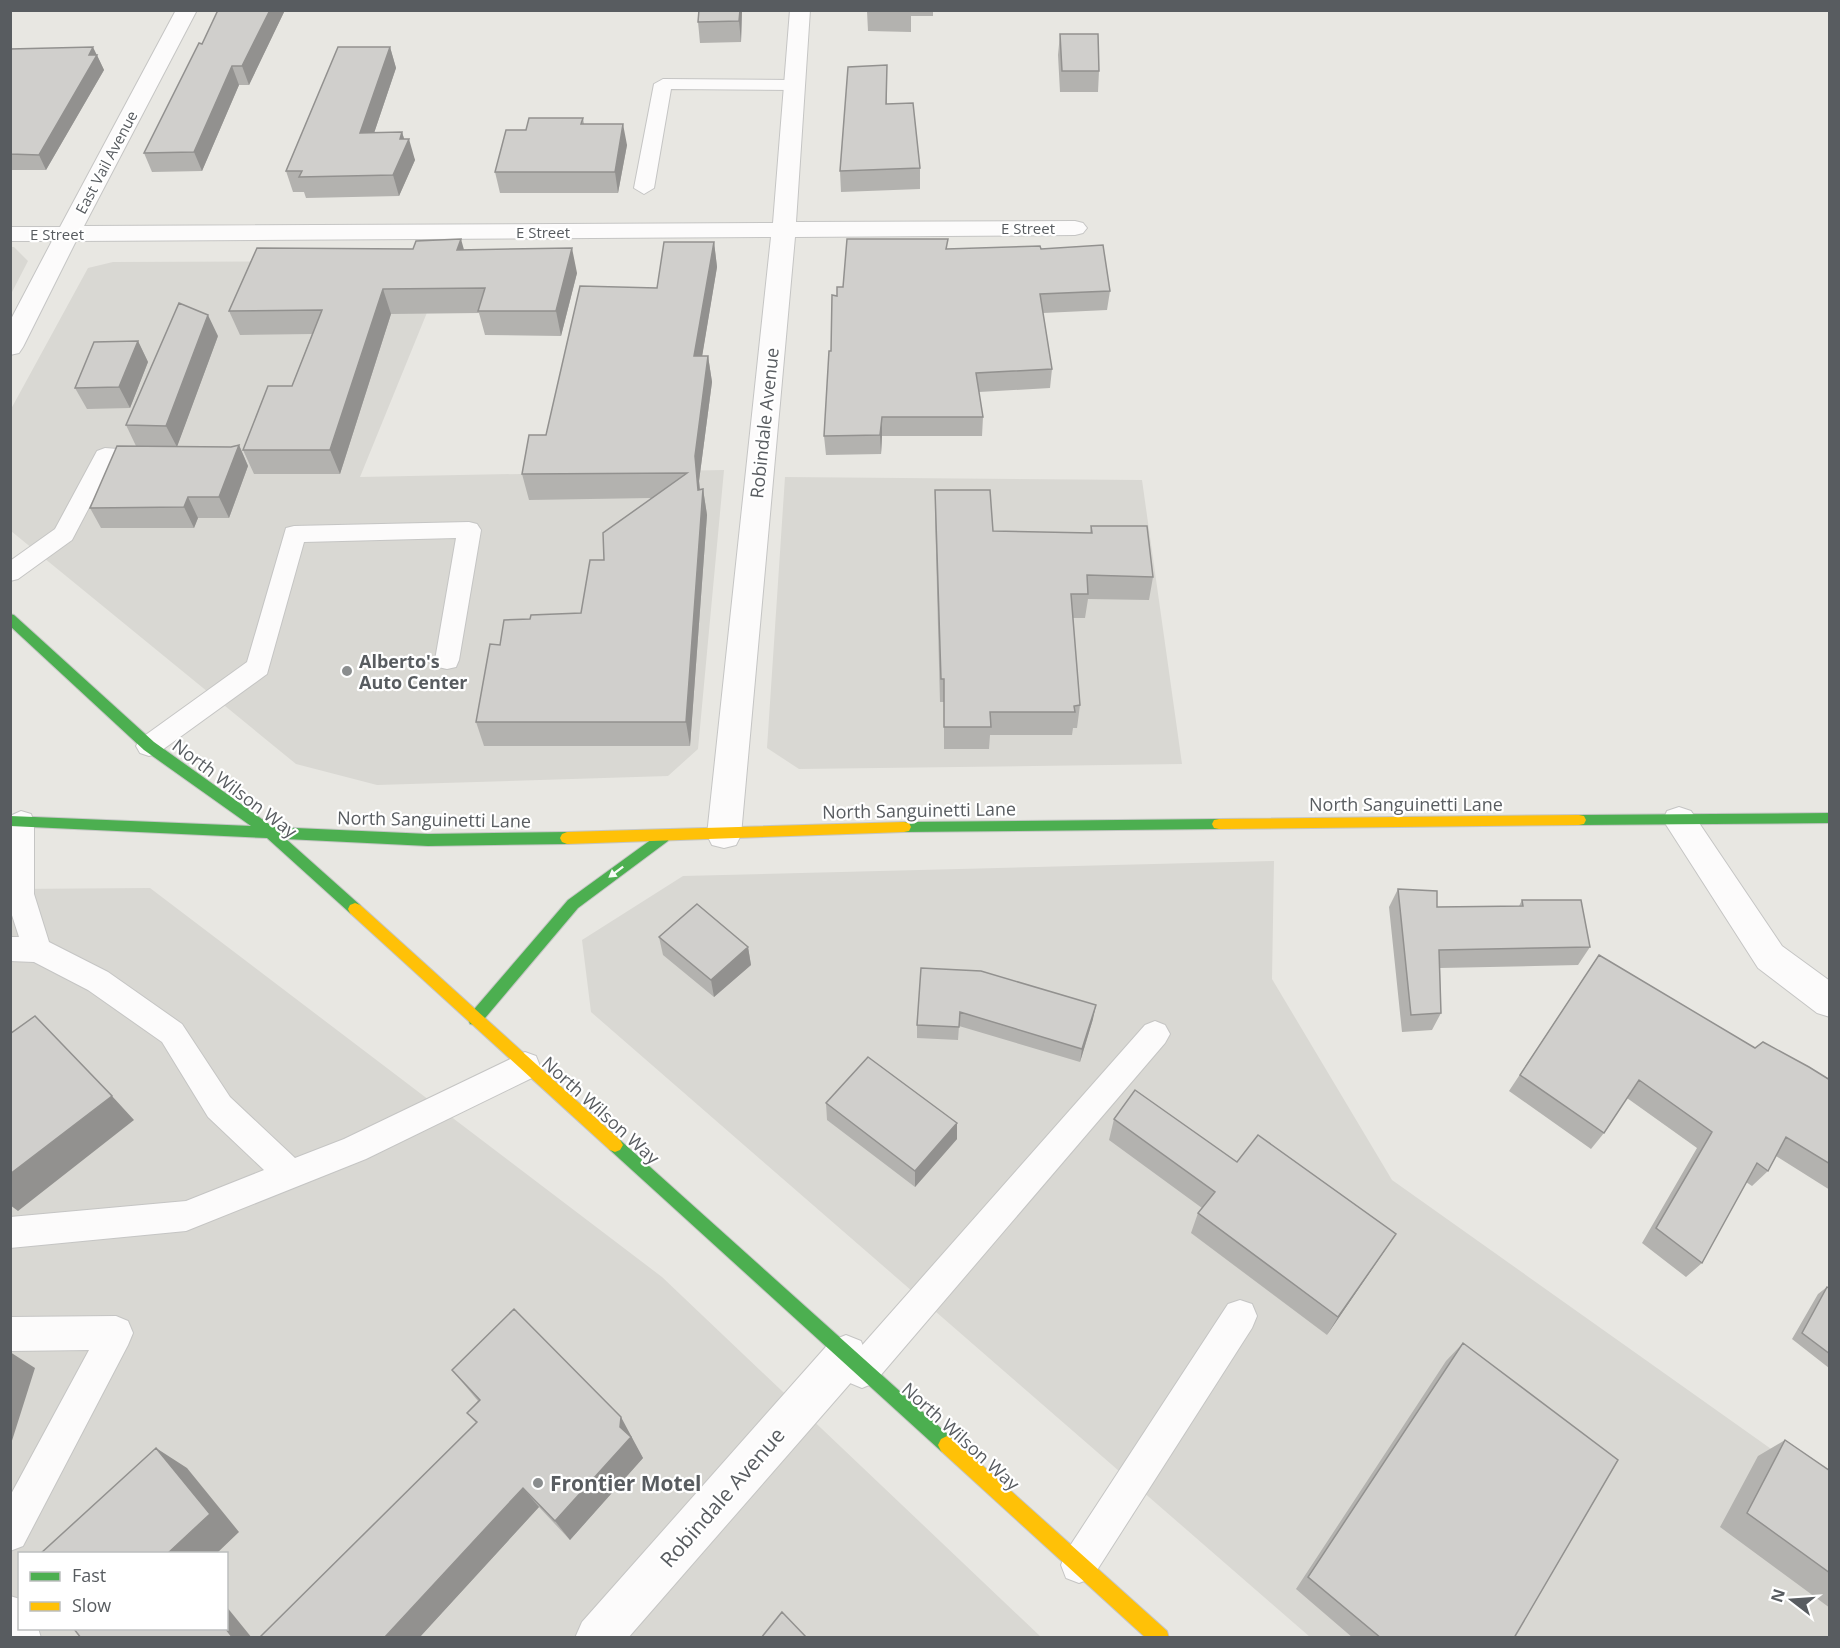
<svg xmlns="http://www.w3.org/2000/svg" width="1840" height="1648" font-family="'Open Sans',sans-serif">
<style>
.industrial{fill:#d9d8d3;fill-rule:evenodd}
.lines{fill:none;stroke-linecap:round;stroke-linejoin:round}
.lane-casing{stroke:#c5c5c4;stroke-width:2}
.street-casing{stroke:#c5c5c4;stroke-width:2}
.fast-casing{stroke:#c5c6c5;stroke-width:2}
.slow-casing{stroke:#c5c6c5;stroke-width:2}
.lane{fill:#fcfbfb;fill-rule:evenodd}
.street{fill:#fcfbfb;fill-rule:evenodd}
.fast{fill:#4caf50;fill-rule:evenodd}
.slow{fill:#ffc107;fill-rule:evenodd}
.wall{fill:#b3b2af}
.shaded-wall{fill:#92918f}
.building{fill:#d0cfcc;stroke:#92918f;stroke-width:1.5}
.oneway{fill:#f6fbf6}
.poi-dot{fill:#8a8d8e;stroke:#fff;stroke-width:2}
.labels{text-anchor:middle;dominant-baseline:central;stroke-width:4.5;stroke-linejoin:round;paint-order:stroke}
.far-street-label{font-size:15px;fill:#585c60;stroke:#fff}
.street-label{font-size:18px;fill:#585c60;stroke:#fff}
.poi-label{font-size:18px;font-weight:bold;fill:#585c60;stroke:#fff;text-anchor:start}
.near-poi-label{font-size:21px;font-weight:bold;fill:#585c60;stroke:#fff;text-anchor:start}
.near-street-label{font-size:21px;fill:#585c60;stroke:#fff}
</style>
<rect width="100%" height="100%" fill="#e8e7e2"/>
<!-- industrial -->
<path class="industrial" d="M11 247H14L28 261 11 294Z
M448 261 360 477 724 470 698 749 668 776 377 785 296 764 11 531V409L88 268 113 262Z
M785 477 1142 480 1182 764 799 769 767 748Z
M1274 861 1272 979 1392 1180 1829 1490V1637H1310L591 1012 582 940 683 876Z
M150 888 662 1277 1041 1637H11L10 889ZM20 1554H226V1628H20Z"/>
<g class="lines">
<defs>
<path id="lane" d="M663 79 793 80 802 85 793 90 671 89 654 188 644 194 634 188 654 84Z
M105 448 156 452 159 457 156 462 112 464 72 540 18 579 10 581V561L55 529 97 451Z
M469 522 477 524 481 530 459 660 456 667 447 669 438 667 435 660 456 538 304 542 267 674 158 753 149 756 140 753 136 746 140 739 247 662 286 528 294 526Z
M21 811 31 814 34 822V894L49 942 108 972 182 1024 230 1097 295 1158 344 1139 525 1052 536 1056 540 1066 536 1076 366 1159 186 1231 10 1248V1217L186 1201 264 1170 208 1117 162 1042 88 990 34 962 10 961V937H19L10 909V816Z
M1155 1021 1165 1025 1170 1034 1165 1043 874 1383 862 1388 850 1383 845 1371 850 1359 1145 1025Z
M1240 1300 1252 1304 1257 1316 1252 1328 1092 1578 1079 1583 1066 1578 1061 1565 1066 1552 1228 1304Z
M116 1316 128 1321 133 1333 128 1345 23 1546 10 1551V1496L89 1350 10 1351V1317Z
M10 1596 20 1599V1628H38L41 1638H10Z"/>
<path id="street" d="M176 10H197L84 226 773 223 790 10H810L796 222 1075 221 1083 223 1087 228 1083 233 1075 235 795 237 741 835 736 845 724 848 712 845 707 835 771 237 76 241 23 347 19 353 10 355V321L52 241H10V227H60Z
M1679 807 1691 811 1782 946 1830 981V1017L1817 1013 1758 968 1663 820 1667 811Z
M846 1335 861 1341 867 1356 861 1371 628 1638H575L582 1622 831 1341Z"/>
<path id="fast" d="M10 614 14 615 154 742 273 827 428 834 567 832 572 834 574 838 572 842 567 844 428 846 286 839 360 905 362 909 360 913 355 915 350 913 267 838 10 826V816L251 826 144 750 10 626Z
M1830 813V823L1579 825 1574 824 1572 820 1574 816 1579 815Z
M1219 819 1224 820 1226 824 1224 828 1219 829 904 832 899 831 897 827 899 823 904 822Z
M663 831 668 833 670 837 668 841 578 908 480 1024 475 1025 470 1024 468 1019 470 1014 568 900Z
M615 1138 620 1140 953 1439 956 1445 953 1451 947 1454 941 1451 610 1150 607 1145 610 1140Z"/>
<path id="slow" d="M1579 815 1584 816 1586 820 1584 824 1579 825 1219 829 1214 828 1212 824 1214 820 1219 819Z
M904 822 909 823 911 827 909 831 904 832 567 844 562 842 560 838 562 834 567 832Z
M355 903 360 905 620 1140 623 1145 620 1150 615 1152 610 1150 350 913 348 909 350 905Z
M947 1436 953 1439 1167 1631 1169 1638H1146L941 1451 938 1445 941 1439Z"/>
</defs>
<!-- lane casing -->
<use href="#lane" class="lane-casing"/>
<!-- street casing -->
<use href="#street" class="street-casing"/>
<!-- fast casing -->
<use href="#fast" class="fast-casing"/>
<!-- slow casing -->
<use href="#slow" class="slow-casing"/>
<!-- lane -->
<use href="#lane" class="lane"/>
<!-- street -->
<use href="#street" class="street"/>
<!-- fast -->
<use href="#fast" class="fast"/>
<!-- slow -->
<use href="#slow" class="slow"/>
</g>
<!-- wall -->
<path class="wall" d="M285 10 249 85H239L202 171 152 172 144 153 202 44Z
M742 10 741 42 700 43 698 22Z
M933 10V16H911V32L868 31 867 11Z
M1060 34 1099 71 1098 92H1060L1058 55Z
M390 47 396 68 374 133 402 132 404 139 415 160 399 196 306 198 304 192H293L286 171Z
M10 49 97 55 104 70 46 170H10Z
M887 65V104L920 168V189L841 192 840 171Z
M583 118 584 124 627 145 618 193H500L495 172 526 130Z
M714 242 717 267 702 356H708L712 382 699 481 700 490 703 489 707 515 690 746H484L476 722 500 645 530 619 581 613 604 560 651 498 529 500 522 474 546 435 657 288Z
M947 249H1041L1110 291 1107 310 1043 313 1052 369 1050 388 979 392 983 417 982 436H882L881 454 826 455 824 436 831 351 837 296 843 287Z
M464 250 577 273 561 336 485 335 479 313 391 314 340 474H254L243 450 292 386 312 334 240 335 229 311Z
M218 336 177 446 231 447 239 445 248 466 229 518H198L194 528H101L90 508 136 446 126 425Z
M138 341 148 362 130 408 87 409 75 388Z
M935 490 993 531 1090 533 1091 526 1153 577 1149 600 1088 599 1085 618H1073L1080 705 1077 728H1073L1072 735H990L989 749H944V702H940L935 514Z
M1398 889 1437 907 1519 906 1522 900 1590 947 1578 965 1440 968 1441 1013 1432 1030 1402 1032 1389 907Z
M659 937 748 947 751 965 714 997 663 955Z
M1599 955 1755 1048 1830 1080V1190L1776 1156 1768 1171 1752 1186 1746 1182 1702 1263 1686 1277 1642 1243 1697 1148 1627 1098 1604 1133 1591 1149 1509 1091Z
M921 968 1093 1019 1080 1062 959 1026 958 1040 917 1038V1025Z
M826 1103 957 1123V1139L915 1187 827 1120Z
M1114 1119 1237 1162 1396 1234 1327 1335 1191 1233 1198 1213 1202 1208 1109 1140Z
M1827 1287 1830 1289 1829 1368 1792 1339 1818 1294Z
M1463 1343 1514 1638H1353L1296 1589 1446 1361Z
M452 1370 633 1439V1441L643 1458 570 1540 539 1507 419 1638H259L476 1423 467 1413 478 1401Z
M1785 1440 1830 1471V1608L1720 1527 1758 1456Z"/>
<!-- shaded-wall -->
<path class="shaded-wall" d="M270 10H285L249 85 242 66Z
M740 10H742L741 42 739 21Z
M93 47 104 70 46 170 39 155Z
M390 47 396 68 367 154 360 133Z
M232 66 239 85 202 171 194 152Z
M623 124 627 145 618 193 615 172Z
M402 132 406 145 409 139 415 160 399 196 393 175 400 139Z
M461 239 468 264 457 250Z
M714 242 717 267 698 381 694 356Z
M572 248 577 273 561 336 556 311Z
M383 289 391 314 340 474 330 450Z
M208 315 218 336 177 447 166 426Z
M138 341 148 362 130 408 119 387Z
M708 356 712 382 699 481 702 514 703 489 707 515 690 746 686 722 698 490 695 456Z
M882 417V436L881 454 880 435Z
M239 445 248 466 229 518 219 497Z
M188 497 198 518 194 528 184 507Z
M748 947 751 965 714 997 711 980Z
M1096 1005 1093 1019 1080 1062 1082 1049Z
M112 1096 134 1120 18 1211 10 1205V1174Z
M957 1123V1139L915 1187V1171Z
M1396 1234 1383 1253 1327 1335 1338 1317Z
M10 1352 35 1368 10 1447Z
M621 1417 643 1458 570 1540 555 1521 620 1427Z
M156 1448 187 1468 239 1532 216 1554H167Z
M523 1488 539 1507 419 1638H384Z
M226 1606 252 1638H233L226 1629Z"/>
<!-- building -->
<path class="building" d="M218 10H270L242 66H232L194 152 144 153 199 43 202 44Z
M699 10H740L739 21 698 22Z
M867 10H910V11Z
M1060 34H1098L1099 71H1062Z
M93 47 89 55H97L39 155 10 154V49Z
M338 47H390L360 133 402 132 400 139H409L393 175 299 177 302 171H286Z
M887 65 886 104 913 103 920 168 840 171 848 67Z
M529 118H583L581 124H623L615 172H495L506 130H526Z
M461 239 457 250 572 248 556 311H478L485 288 383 289 330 450H243L268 386H292L322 310 229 311 257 248 413 249 416 241Z
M847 239H948L946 249 1040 246 1041 249 1103 245 1110 291 1040 294 1052 369 976 373 983 417H882L880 435 824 436 829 351H831L832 295 837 296V287H843Z
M664 242H714L694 356H708L695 456 698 490 703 489 686 722H476L490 644 500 645 504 620 530 619 531 615 581 613 590 560H604L603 533 687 473 522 474 529 435H546L580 286 657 288Z
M179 303 208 315 166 426 126 425Z
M138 341 119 387 75 388 94 342Z
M239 445 219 497H188L184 507 90 508 117 446 231 447Z
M935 490H990L993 531 1092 533 1091 526H1147L1153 577 1087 575 1088 594H1071L1080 705 1074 706 1075 712H990L991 727H944V679H941Z
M1398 889 1437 891V907L1523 906 1522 900H1581L1590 947 1439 950 1441 1013 1411 1015Z
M697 904 748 947 711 980 659 937Z
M1599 955 1755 1048 1763 1042 1809 1067 1830 1080V1164L1786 1137 1768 1171 1757 1163 1702 1263 1656 1228 1712 1132 1639 1080 1604 1133 1520 1075Z
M921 968 981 971 1096 1005 1082 1049 960 1012 959 1027 917 1025Z
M35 1016 112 1096 10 1174V1034Z
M868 1057 957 1123 915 1171 826 1103Z
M1135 1090 1237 1162 1258 1135 1396 1234 1338 1317 1198 1213 1215 1192 1114 1119Z
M1827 1287 1830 1289V1354L1802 1333Z
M514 1309 621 1417 620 1427 631 1437 555 1521 523 1488 384 1638H259L477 1422 467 1413 480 1400 452 1370Z
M1463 1343 1618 1460 1514 1638H1381L1308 1577Z
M1785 1440 1830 1471V1573L1747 1513Z
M156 1448 210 1514 167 1554H40Z
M782 1612 807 1638H761Z
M74 1629H226L233 1638H81Z"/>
<!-- one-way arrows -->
<defs><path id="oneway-solid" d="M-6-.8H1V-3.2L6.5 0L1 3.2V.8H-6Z" transform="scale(1.5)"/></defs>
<use class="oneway" href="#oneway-solid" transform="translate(616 872) rotate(143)"/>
<!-- markers -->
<g class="poi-dot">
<circle cx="347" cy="671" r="6"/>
<circle cx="538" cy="1483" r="6"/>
</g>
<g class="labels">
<!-- far-street labels -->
<g class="far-street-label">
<text transform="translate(106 162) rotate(-62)">East Vail Avenue</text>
<text x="1028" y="228">E Street</text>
<text x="543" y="232">E Street</text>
<text x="57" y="234">E Street</text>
</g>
<!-- street labels -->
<g class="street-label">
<text transform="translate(764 423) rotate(-84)">Robindale Avenue</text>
<text transform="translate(235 788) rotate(37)">North Wilson Way</text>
<text x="1406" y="804">North Sanguinetti Lane</text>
<text transform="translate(919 810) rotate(-1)">North Sanguinetti Lane</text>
<text transform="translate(434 819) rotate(1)">North Sanguinetti Lane</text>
<text transform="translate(601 1110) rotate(42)">North Wilson Way</text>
<text transform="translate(961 1436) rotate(42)">North Wilson Way</text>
</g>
<!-- poi labels -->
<g class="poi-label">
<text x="359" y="661">Alberto's<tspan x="359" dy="21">Auto Center</tspan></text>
</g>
<!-- near-poi labels -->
<g class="near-poi-label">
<text x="550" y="1483">Frontier Motel</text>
</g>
<!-- near-street labels -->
<g class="near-street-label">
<text transform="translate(722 1497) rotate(-49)">Robindale Avenue</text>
</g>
</g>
<!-- border -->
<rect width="1840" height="1648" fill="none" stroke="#585c60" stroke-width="24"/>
<!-- legend -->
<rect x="18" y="1552" width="210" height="78" fill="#ffffff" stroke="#bcbebf" stroke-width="1.5"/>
<rect x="30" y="1572" width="30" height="9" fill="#4caf50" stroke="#bcbebf" stroke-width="1.5"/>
<text x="72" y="1582" font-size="18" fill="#585c60">Fast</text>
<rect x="30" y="1602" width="30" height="9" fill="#ffc107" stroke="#bcbebf" stroke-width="1.5"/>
<text x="72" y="1612" font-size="18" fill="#585c60">Slow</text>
<!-- north arrow -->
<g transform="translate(1792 1600) rotate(287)" stroke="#ffffff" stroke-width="4.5" paint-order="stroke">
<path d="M0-4.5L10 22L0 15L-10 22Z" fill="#585c60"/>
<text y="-9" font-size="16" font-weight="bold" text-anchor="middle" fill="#585c60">N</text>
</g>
</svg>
